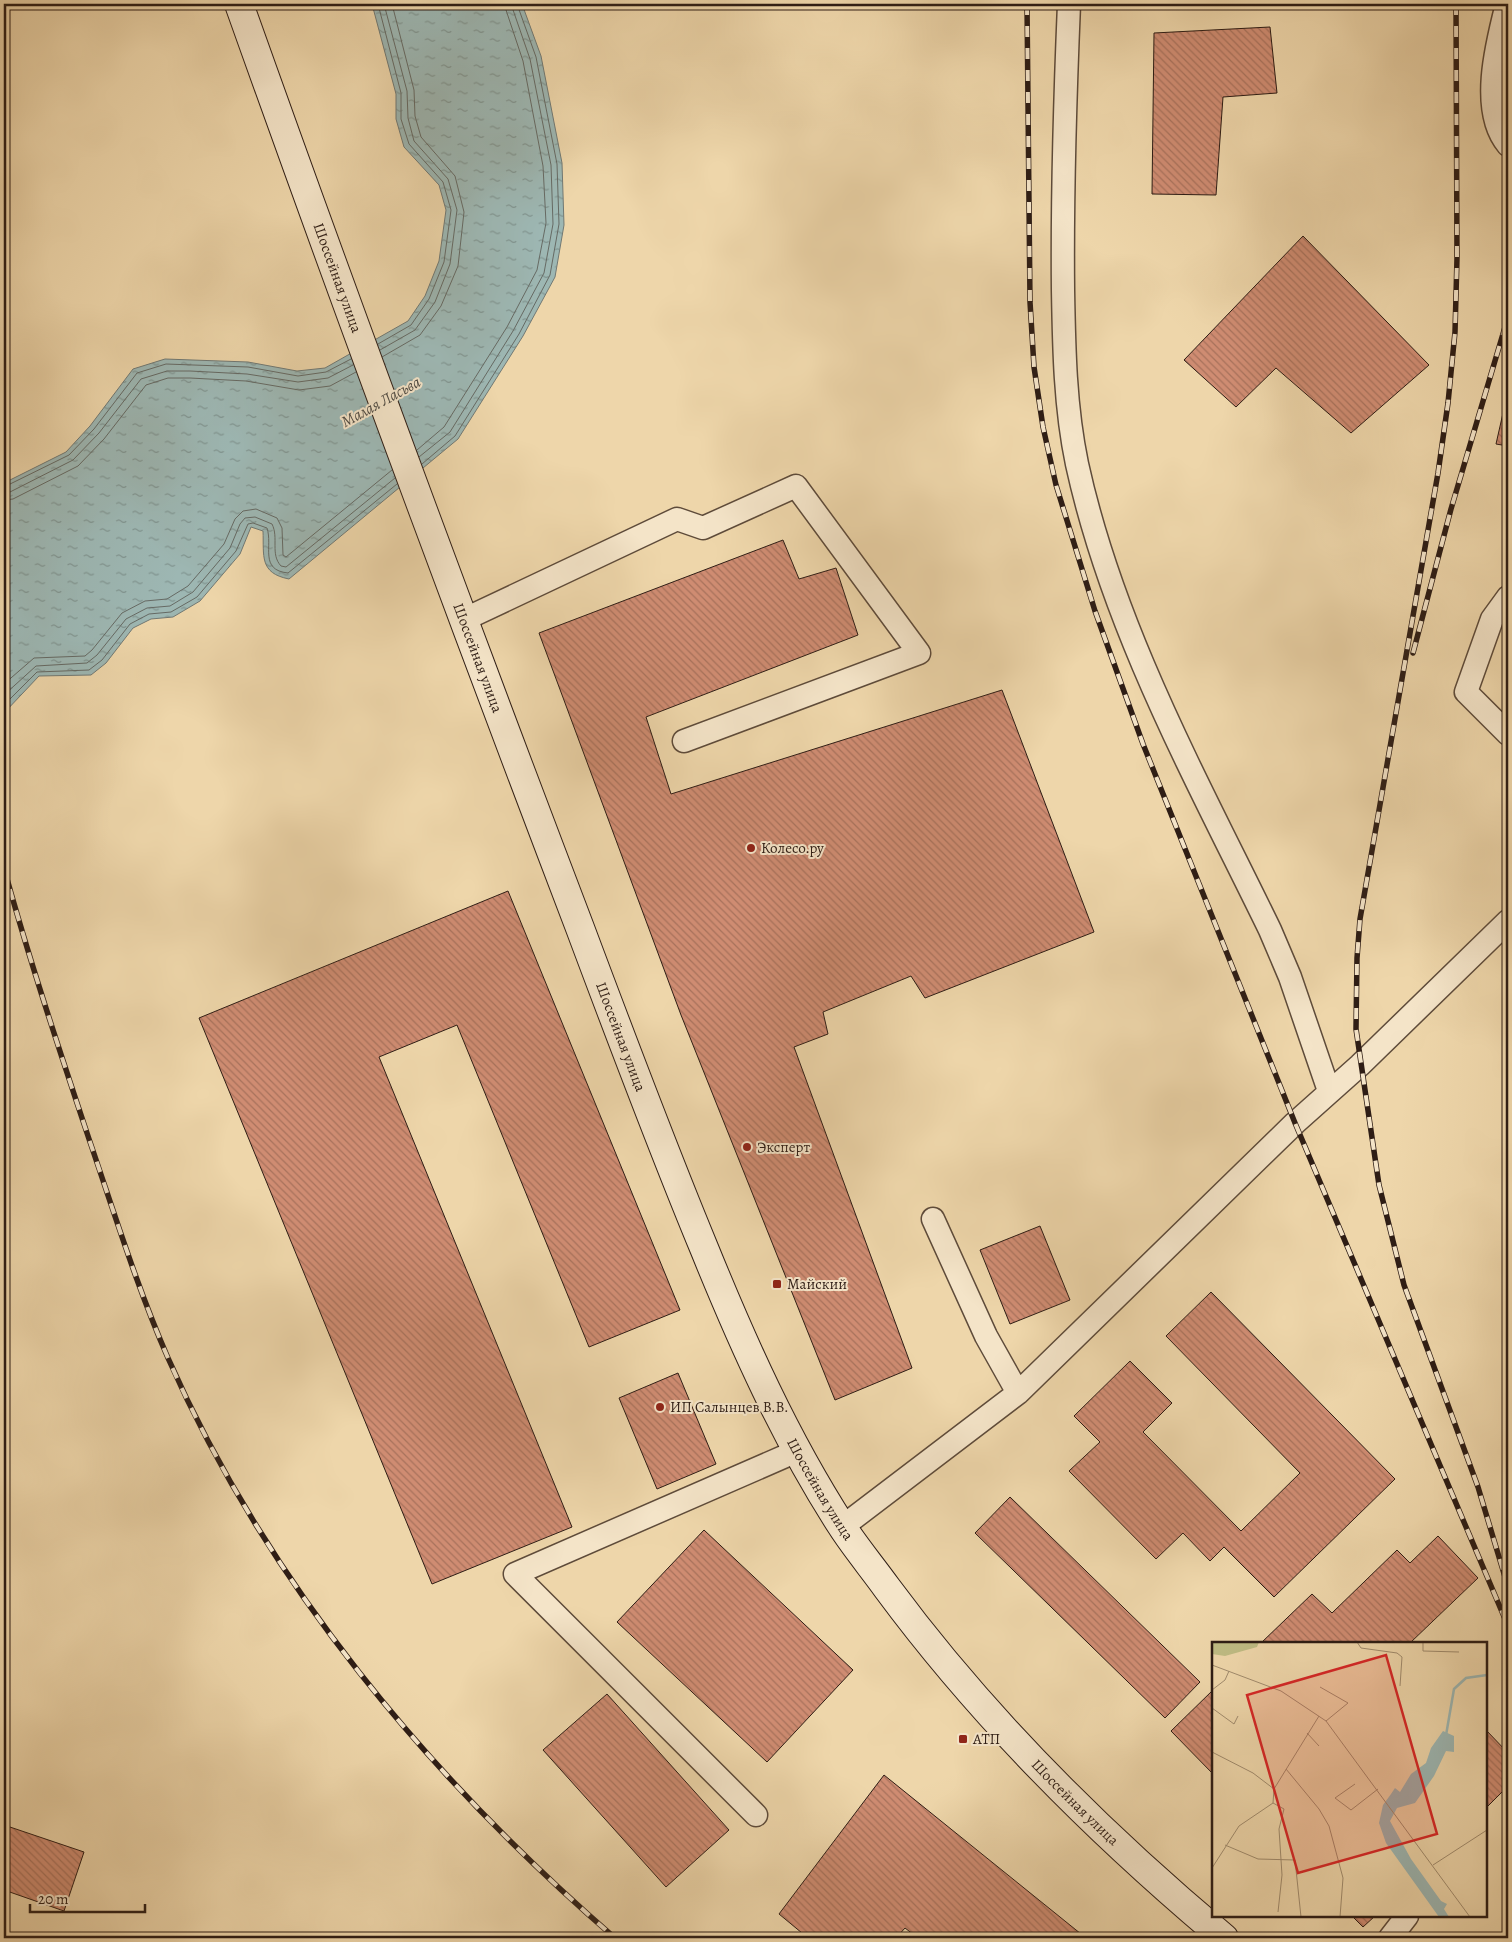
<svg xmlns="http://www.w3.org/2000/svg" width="1512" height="1942" font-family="Alegreya,serif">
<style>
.water{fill:url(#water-ripples);stroke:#717974}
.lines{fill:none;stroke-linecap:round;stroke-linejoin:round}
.shore{stroke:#666a64;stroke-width:1}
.building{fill:url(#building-back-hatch);stroke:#2e1d15}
.lane-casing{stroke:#5e4b3a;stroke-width:25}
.secondary-casing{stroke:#2e1d15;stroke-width:30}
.lane{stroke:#f4e4c8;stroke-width:22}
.secondary{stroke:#f4e4c8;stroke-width:28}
.rail-casing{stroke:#2e1d15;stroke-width:5.5}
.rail{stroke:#f4e4c8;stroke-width:4;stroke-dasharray:11;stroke-linecap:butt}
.poi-dot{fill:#8f2418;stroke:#f4e4c8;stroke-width:2}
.labels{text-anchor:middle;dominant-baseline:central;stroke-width:4;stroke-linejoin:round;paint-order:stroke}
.street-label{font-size:15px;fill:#2e1d15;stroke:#f4e4c8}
.poi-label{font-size:15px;fill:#2e1d15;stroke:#f4e4c8;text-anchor:start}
.water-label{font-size:16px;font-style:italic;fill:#4f4b44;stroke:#f4e4c8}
.inset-river{fill:none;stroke:#9db7b3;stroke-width:2.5}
.inset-road{fill:none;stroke:#a18c6e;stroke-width:1}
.view{fill:#d62828;fill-opacity:0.15;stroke:#d62828;stroke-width:2.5}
.inset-edge{fill:none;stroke:#2e1d15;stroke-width:2.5}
</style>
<defs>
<pattern id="water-ripples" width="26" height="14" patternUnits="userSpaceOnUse" patternTransform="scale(1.25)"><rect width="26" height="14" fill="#9db7b3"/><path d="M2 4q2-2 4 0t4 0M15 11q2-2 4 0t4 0" fill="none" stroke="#809490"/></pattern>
<pattern id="building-back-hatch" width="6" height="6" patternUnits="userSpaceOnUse" patternTransform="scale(1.25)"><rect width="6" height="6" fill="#cf8c72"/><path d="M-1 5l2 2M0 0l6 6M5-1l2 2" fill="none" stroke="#a8725c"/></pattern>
</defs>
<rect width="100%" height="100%" fill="#eed6aa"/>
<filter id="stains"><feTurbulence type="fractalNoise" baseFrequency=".004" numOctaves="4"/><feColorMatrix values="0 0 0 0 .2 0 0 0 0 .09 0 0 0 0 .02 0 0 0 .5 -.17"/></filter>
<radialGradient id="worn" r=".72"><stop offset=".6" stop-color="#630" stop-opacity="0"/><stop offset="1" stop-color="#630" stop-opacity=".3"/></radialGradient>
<!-- water -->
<path class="water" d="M372 4H522L541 56 562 163 564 225 555 277 523 336 458 439 289 579C259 573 264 556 263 531L251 527 240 554 200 601 173 617 151 619 133 628 106 663 91 675 39 676 4 713V483L66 452 90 426 133 369 165 359 248 362 297 371 325 368 408 321 425 296 439 261 446 210 439 185 404 147 396 119V94Z"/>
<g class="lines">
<!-- shore -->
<path class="shore" d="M378 4 401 93V119L409 144 443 182 451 210 444 262 429 299 411 325 378 344
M380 350 415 330 435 302 450 264 457 210 448 179 414 141 408 118 407 91 384 4
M382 357 420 335 441 306 458 266 464 212 455 176 421 137 415 116 414 90 392 4
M417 450 444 427 507 327 537 270 546 223 543 166 523 61 504 4
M419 457 450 432 513 331 544 273 553 224 551 165 530 59 511 4
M422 464 455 436 519 334 550 275 559 224 557 164 536 57 517 4
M4 487 69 455 94 429 137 373 166 364 248 367 298 376 326 372 351 359
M4 493 10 492 73 460 99 433 141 379 167 371H190L247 374 298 382 328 378 353 365
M4 500 13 499 78 466 104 439 146 385 168 378H190L246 381 299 390 330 386 356 372
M4 684 34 658 85 656 92 650 122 613 145 601 167 599 188 586 224 544 235 519 243 511 256 509 277 518 282 528 283 555 286 557 392 470
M4 695 36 666 87 663 97 655 126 619 147 608 170 606 193 592 230 548 240 524 245 518 255 517 272 524C279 538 270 554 281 566L286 567 395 478
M4 705 37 672 89 670 102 660 130 624 149 614 171 612 197 597 236 551 248 524 253 523 267 528C273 546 259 570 288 573L397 484"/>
</g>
<!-- building -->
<path class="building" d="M1270 27 1277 93 1223 97 1216 195 1152 194 1154 33Z
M1303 236 1429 365 1351 433 1276 368 1236 407 1184 360Z
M1508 391V446L1496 444Z
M783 540 799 579 836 568 858 635 646 717 671 794 1002 690 1094 932 925 998 911 976 823 1012 828 1034 794 1047 912 1368 835 1400 681 1015 539 633Z
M508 891 680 1310 589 1347 457 1025 379 1057 572 1527 432 1584 199 1018Z
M1040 1226 1070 1300 1010 1324 980 1250Z
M1211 1292 1395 1479 1274 1597 1224 1547 1210 1561 1183 1533 1156 1559 1069 1471 1100 1442 1074 1416 1130 1361 1172 1403 1143 1432 1241 1531 1300 1473 1166 1336Z
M678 1373 716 1464 657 1489 619 1398Z
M1010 1497 1200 1682 1165 1718 975 1533Z
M704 1530 853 1670 767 1762 617 1622Z
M1438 1536 1478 1578 1410 1643H1261L1312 1594 1332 1613 1397 1550 1410 1563Z
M1213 1690V1774L1171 1731Z
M607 1694 729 1830 666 1887 543 1750Z
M1486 1730 1508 1753V1786L1486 1808Z
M884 1775 1086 1938H918L905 1928 896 1938H808L779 1914Z
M4 1825 84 1852 64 1911 4 1890Z
M1352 1916H1375L1363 1927Z"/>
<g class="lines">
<defs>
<path id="lane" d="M1069 4C1065 99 1062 195 1063 290 1064 348 1065 407 1077 464 1113 629 1197 780 1270 930L1290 977 1329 1091
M1507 4C1497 43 1479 111 1508 145
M1508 597 1492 619 1466 692 1508 734
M463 620 677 519 703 528 796 486 919 653 684 741
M933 1219 986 1336 1018 1393
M842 1527 1018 1393 1295 1123 1360 1065 1508 921
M756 1815 515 1574 797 1451
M1390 1938 1407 1916"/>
<g id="secondary">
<path id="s1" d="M239 4C349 313 463 621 580 928 620 1035 660 1142 704 1248 743 1344 785 1438 841 1525 855 1547 872 1567 887 1588 983 1718 1100 1834 1224 1938"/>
</g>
</defs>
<!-- lane casing -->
<use href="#lane" class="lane-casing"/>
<!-- secondary casing -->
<use href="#secondary" class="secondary-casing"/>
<!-- lane -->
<use href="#lane" class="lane"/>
<!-- secondary -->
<use href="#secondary" class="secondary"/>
<defs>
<path id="rail" d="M1027 4 1030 302 1034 367 1043 427 1056 485 1095 611 1143 744 1295 1123 1508 1626
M1456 4 1457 258 1455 332 1448 403 1438 473 1360 919 1357 958 1356 1029 1379 1185 1404 1285 1478 1487 1508 1587
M1413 653 1451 509 1508 317
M4 868C29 959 59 1049 89 1139 114 1212 137 1287 168 1358 267 1583 430 1778 615 1938"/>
</defs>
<!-- rail casing -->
<use href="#rail" class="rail-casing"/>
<!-- rail -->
<use href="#rail" class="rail"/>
</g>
<!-- markers -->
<g class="poi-dot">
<circle cx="751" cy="848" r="5"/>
<circle cx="747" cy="1147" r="5"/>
<rect x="772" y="1279" width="10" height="10" rx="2.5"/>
<circle cx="660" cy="1407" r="5"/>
<rect x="958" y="1734" width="10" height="10" rx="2.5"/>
</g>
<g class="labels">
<!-- street labels -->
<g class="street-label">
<text stroke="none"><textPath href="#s1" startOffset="291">Шоссейная улица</textPath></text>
<text stroke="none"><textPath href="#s1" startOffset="696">Шоссейная улица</textPath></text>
<text stroke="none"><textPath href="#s1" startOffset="1101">Шоссейная улица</textPath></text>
<text stroke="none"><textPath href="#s1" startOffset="1596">Шоссейная улица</textPath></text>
<text stroke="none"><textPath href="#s1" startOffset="2001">Шоссейная улица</textPath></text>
</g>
<!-- poi labels -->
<g class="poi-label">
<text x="761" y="848">Колесо.ру</text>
<text x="757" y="1147">Эксперт</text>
<text x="787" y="1284">Майский</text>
<text x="670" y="1407">ИП Салынцев В.В.</text>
<text x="973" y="1739">АТП</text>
</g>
<!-- water labels -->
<g class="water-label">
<text transform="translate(381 402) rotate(-29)">Малая Ласьва</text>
</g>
</g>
<!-- overview -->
<g transform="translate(1212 1642)">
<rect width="275" height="275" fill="#eed6aa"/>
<path d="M0 0H47L45 5 13 14 0 12Z" fill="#bfbc84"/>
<path d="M231 89 242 94V110L234 109 222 134 203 161 185 166 178 179 199 217 229 259 235 262 232 267 237 275H227L174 201 167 181 171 163 179 152 183 146 188 150 199 132 214 121 219 106Z" fill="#9db7b3"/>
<path class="inset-river" d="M233 99 242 47 254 36 275 33"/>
<path class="inset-road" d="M145 0 149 6 185 11 190 15 188 44M211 0V9L247 10M0 23 69 49 114 79 258 275M108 45 136 61 114 79M0 48 13 38 17 29M0 66 22 82 26 74M95 91 107 104M0 110 41 131 62 147 107 74M74 127 107 167 117 184 131 236 128 275M143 142 123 156 139 168 166 147M62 147 61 161 72 167 67 187 70 233 66 270M13 203 46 217 83 218 89 275M221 223 275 188M0 226 27 184 61 161"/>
<path class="view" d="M174 13 225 192 86 231 35 53Z"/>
<rect width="275" height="275" class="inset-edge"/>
</g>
<!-- margin -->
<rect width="1512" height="1942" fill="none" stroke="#eed6aa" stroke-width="20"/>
<rect x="5" y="5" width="1502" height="1932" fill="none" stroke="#2e1d15" stroke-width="2.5"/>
<rect x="10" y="10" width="1492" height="1922" fill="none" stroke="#2e1d15"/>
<!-- scale -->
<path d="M30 1904v8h115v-8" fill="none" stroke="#2e1d15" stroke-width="2.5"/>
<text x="38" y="1904" font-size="15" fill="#2e1d15" stroke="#f4e4c8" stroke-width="4" paint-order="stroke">20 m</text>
<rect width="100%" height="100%" filter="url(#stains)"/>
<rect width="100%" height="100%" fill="url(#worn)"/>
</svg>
